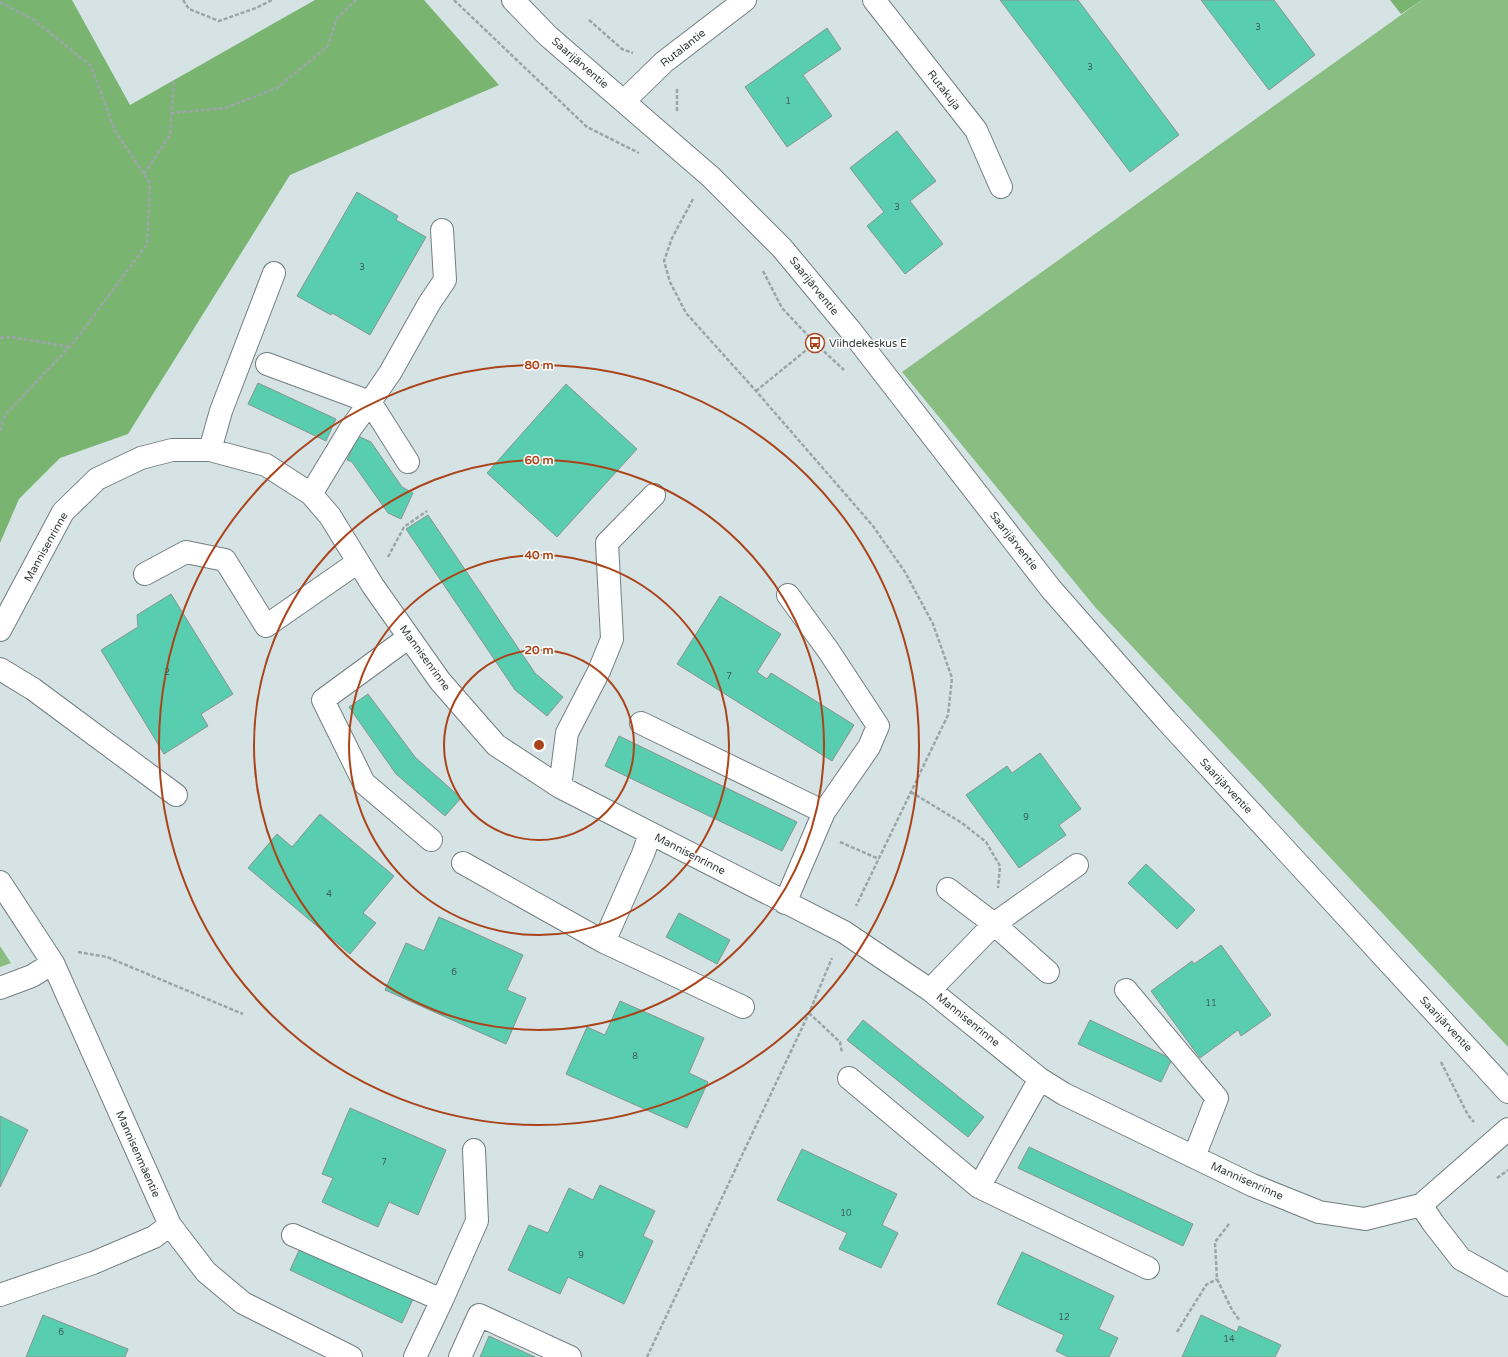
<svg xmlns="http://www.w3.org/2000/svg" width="1508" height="1357" font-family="'Varela Round',sans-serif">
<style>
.green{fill:#8abd82}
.forest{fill:#7ab471}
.building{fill:#59cdb0;stroke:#899491}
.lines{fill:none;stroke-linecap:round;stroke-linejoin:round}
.minor-casing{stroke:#737e80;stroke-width:24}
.major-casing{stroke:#737e80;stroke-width:24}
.path{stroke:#9ba5a7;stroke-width:2.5;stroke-dasharray:4 2;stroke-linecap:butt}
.minor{stroke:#fff;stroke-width:22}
.major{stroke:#fff;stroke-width:22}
.ring{fill:none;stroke:#aa441a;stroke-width:2}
.labels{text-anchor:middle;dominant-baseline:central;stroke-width:3;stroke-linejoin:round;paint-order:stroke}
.number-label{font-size:9px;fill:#3e5f58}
.street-label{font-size:11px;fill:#353a3b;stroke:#fff}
.poi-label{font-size:11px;fill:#353a3b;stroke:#fff;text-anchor:start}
.centre{fill:#aa441a;stroke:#fff;stroke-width:2}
.ring-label{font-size:12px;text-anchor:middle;font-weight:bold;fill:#aa441a;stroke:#fff;stroke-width:3;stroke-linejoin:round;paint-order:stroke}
</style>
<rect width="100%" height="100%" fill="#d6e3e5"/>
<!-- green -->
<path class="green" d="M1422 0H1508V1047L1095 607 902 372Z
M0 946 11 963 0 967Z"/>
<!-- forest -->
<path class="forest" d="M0 0H72L130 105 315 0H424L499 85 290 175 128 434 60 458 19 499 0 543Z
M1390 0H1422L1401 14Z"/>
<!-- building -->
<path class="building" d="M1000 0H1078L1179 135 1130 172Z
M1201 0H1274L1315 55 1269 90Z
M827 28 841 49 803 75 832 116 787 147 745 87Z
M897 131 936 181 910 201 943 244 905 274 867 226 884 212 850 168Z
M357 192 398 216 396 220 426 237 370 335 332 313 331 315 297 296Z
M258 383 336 419 326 441 248 404Z
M566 384 637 449 557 537 487 473Z
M358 436 371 442 402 487 413 493 401 519 388 513 352 462 347 460Z
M428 515 535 673 563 697 547 716 515 690 406 529Z
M171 594 233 694 201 714 208 726 164 754 101 650 138 627 137 615Z
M720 596 781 634 757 672 767 679 771 673 854 725 832 761 677 664Z
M368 694 415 757 461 798 445 816 396 774 349 707Z
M619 736 797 822 782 851 605 766Z
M1040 753 1081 809 1059 825 1066 835 1019 868 966 795 1007 766 1012 773Z
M320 814 394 876 363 913 376 923 350 954 248 868 277 834 292 847Z
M1146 864 1195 910 1177 929 1128 883Z
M679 913 730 940 717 964 666 937Z
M439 917 523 955 507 990 526 998 506 1044 385 990 406 943 424 951Z
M1221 945 1271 1015 1241 1036 1238 1030 1200 1058 1151 991 1192 961 1194 964Z
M620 1001 704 1038 689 1073 708 1082 687 1128 566 1074 587 1027 605 1035Z
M863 1020 984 1117 968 1137 847 1040Z
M1090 1020 1172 1059 1161 1082 1078 1044Z
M350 1108 446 1150 418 1215 389 1202 378 1227 322 1202 333 1178 322 1174Z
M0 1116 28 1130 0 1187Z
M1029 1147 1193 1224 1183 1246 1018 1168Z
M802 1149 897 1194 882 1225 898 1233 881 1268 839 1249 847 1233 777 1200Z
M600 1185 655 1211 643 1236 653 1241 624 1304 568 1277 560 1294 508 1270 529 1225 548 1233 569 1188 593 1200Z
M302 1244 414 1297 402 1323 290 1270Z
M1022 1252 1114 1296 1099 1329 1118 1338 1109 1357H1068L1056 1351 1064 1335 997 1304Z
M43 1315 128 1349 125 1357H26Z
M1201 1315 1237 1332 1239 1326 1281 1345 1275 1357H1182Z
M489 1336 535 1357H480Z"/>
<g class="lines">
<defs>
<path id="minor" d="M874 0 976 130 1001 187
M624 101 664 62 745 0
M267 364 370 402 351 428 311 494
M210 450 221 411 274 273
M408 462 370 402 390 373 430 302 445 280 442 230
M145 574 186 552 225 560 266 626 358 562
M788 595 828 650 878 726 869 747 824 812
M0 630 63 512 97 479 141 458 172 450H210L266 465 311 494 330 516 373 586 440 681 496 745 560 787 844 932 930 990 1040 1079 1064 1094 1252 1185 1319 1212 1365 1219 1421 1205 1508 1129
M409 637 323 700 364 783 431 840
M0 669 33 689 176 795
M641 723 824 812 785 903
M560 787 567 733 599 671 612 639 607 543 654 495
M650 834 643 854 604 942 743 1007
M463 863 604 942
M0 882 53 963 170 1225 206 1272 243 1303 351 1357
M948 889 994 924 1077 865
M0 988 32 976 53 963
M930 990 994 924 1048 972
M1126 990 1217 1098 1194 1157
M849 1078 979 1187
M1040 1079 979 1187 1148 1268
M1421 1205 1433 1223 1461 1259 1508 1285
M293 1235 442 1300 415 1357
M0 1295 93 1263 154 1237 170 1225
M442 1300 477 1221 474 1150
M460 1357 479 1315 570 1357"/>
<path id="major" d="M513 0 548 36 711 177 782 248 851 331 1051 589 1166 720 1508 1092"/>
</defs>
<!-- minor casing -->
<use href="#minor" class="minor-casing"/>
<!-- major casing -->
<use href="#major" class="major-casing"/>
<!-- path -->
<path class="path" d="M183 0 189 9 219 21 256 8 272 0
M454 0 587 127 639 153
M0 2 34 20 91 66 115 131 150 183 147 244 75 341 5 415 0 432
M589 20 622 49 633 53
M677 111V88
M171 113 225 108 277 88 328 46 337 18 356 0
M144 174 170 135 174 80
M693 199 672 238 664 261 670 282 686 313 756 391 873 526 905 572 933 624 952 678 948 715 856 906
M763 271 782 308 815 343 844 370
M0 338 11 337 70 347
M756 391 815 343
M388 557 404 527 427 511
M911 792 962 823 986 842 1000 866 998 888
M840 842 879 859
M78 952 107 957 243 1014
M809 1013 840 1042 842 1053
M1441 1062 1468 1115 1474 1122
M1497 1178 1508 1170
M1229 1224 1215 1242 1217 1279 1232 1310 1240 1321
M1177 1332 1206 1285 1217 1279
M647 1357 809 1013 832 958"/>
<!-- minor -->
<use href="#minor" class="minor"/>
<!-- major -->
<use href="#major" class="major"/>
</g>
<!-- distance rings -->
<g class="ring">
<circle cx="539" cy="745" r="95"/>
<circle cx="539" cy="745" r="190"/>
<circle cx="539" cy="745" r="285"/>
<circle cx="539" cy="745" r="380"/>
</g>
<!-- icons -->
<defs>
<symbol id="bus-ring" viewBox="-11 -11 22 22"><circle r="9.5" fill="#fff" stroke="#aa441a" stroke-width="1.5"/><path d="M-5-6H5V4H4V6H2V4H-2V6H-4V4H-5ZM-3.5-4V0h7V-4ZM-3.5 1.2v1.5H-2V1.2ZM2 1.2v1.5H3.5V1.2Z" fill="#aa441a"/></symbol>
</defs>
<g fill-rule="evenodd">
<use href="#bus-ring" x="804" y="332" width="22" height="22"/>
</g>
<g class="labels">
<!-- number labels -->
<g class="number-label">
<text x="1258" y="27">3</text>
<text x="1090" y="67">3</text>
<text x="788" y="101">1</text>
<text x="897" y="207">3</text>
<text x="362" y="267">3</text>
<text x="167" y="672">2</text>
<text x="729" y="676">7</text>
<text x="1026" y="817">9</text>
<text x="329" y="894">4</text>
<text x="454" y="972">6</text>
<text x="1211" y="1003">11</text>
<text x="635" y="1056">8</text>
<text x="384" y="1162">7</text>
<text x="846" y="1213">10</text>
<text x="581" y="1255">9</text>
<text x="1064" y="1317">12</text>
<text x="61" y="1332">6</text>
<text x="1229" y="1339">14</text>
</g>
<!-- street labels -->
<g class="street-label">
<text transform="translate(683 48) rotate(-38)">Rutalantie</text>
<text transform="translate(580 63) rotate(41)">Saarijärventie</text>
<text transform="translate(944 90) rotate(52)">Rutakuja</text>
<text transform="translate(814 286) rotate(51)">Saarijärventie</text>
<text transform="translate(1014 541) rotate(52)">Saarijärventie</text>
<text transform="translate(46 547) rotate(-61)">Mannisenrinne</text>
<text transform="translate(425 658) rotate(54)">Mannisenrinne</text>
<text transform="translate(1226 786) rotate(47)">Saarijärventie</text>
<text transform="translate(690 854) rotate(27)">Mannisenrinne</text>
<text transform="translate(968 1020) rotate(39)">Mannisenrinne</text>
<text transform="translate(1446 1024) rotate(47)">Saarijärventie</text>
<text transform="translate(138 1154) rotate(66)">Mannisenmäentie</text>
<text transform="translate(1247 1181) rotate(24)">Mannisenrinne</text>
</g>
<!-- poi labels -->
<g class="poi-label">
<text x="829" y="343">Viihdekeskus E</text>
</g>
</g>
<circle cx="539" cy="745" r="6" class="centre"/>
<g class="ring-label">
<text x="539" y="369">80 m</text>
<text x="539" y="464">60 m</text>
<text x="539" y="559">40 m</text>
<text x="539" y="654">20 m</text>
</g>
</svg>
